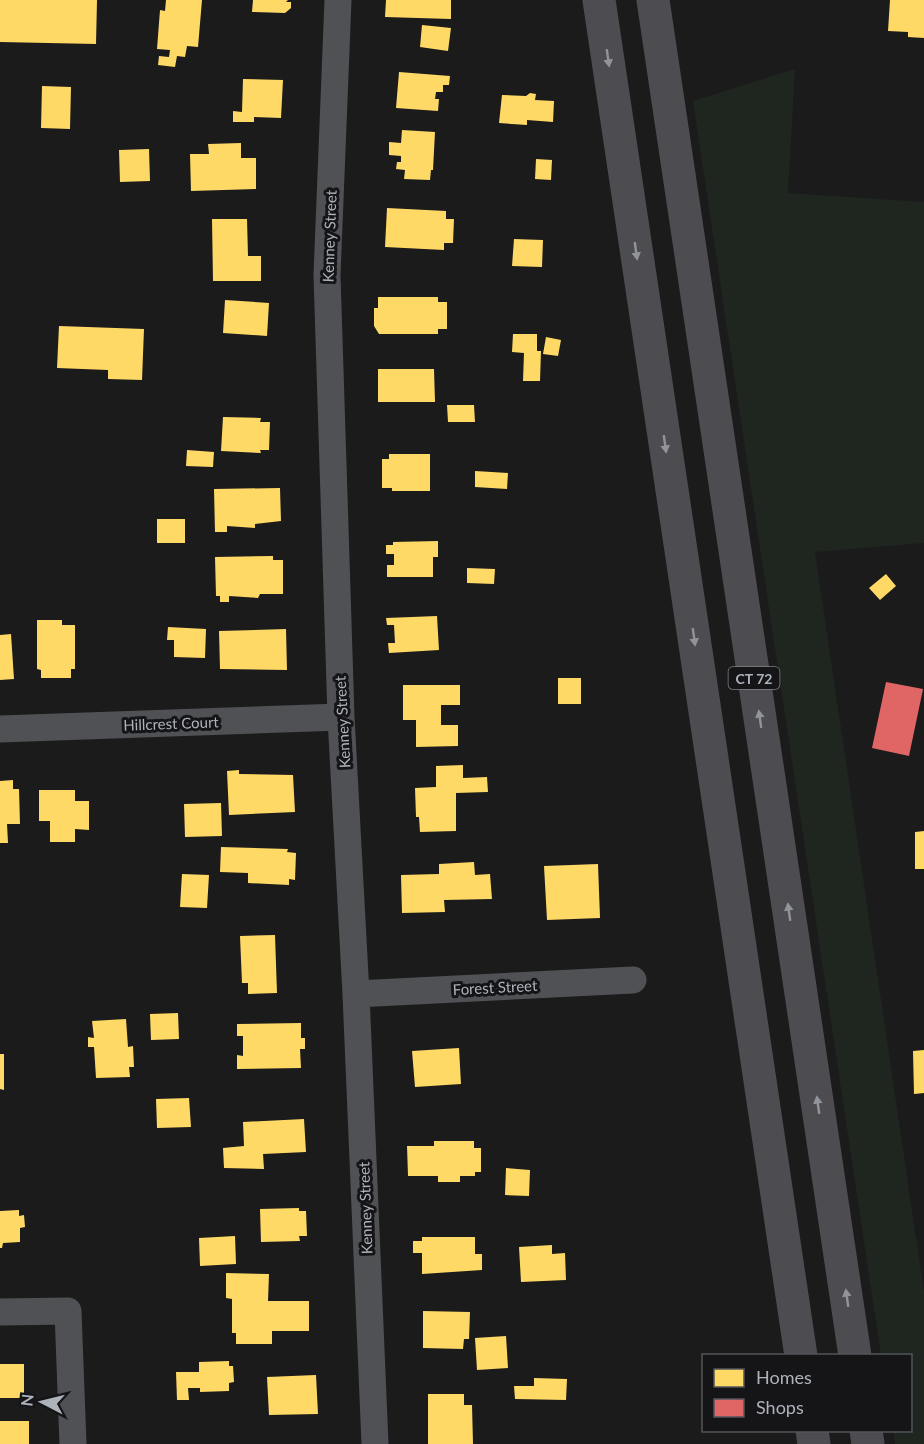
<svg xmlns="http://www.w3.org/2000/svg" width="924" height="1444" font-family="Lato,sans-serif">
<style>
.green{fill:#1f2620}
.homes{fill:#ffd966}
.shops{fill:#e06666}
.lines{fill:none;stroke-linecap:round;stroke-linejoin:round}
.street{stroke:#505154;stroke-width:27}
.highway{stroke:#4d4d51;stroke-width:33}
.oneway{fill:#91949b}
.labels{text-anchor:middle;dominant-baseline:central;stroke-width:6;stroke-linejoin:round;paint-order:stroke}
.shield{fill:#151518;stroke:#80838a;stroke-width:1.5}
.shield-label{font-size:14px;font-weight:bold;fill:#aeb2bb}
.street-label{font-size:15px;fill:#aeb2bb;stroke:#151518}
</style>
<rect width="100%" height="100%" fill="#1b1b1c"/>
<!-- green -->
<path class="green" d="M795 69 788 193 924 202V543L815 552 924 1292V1444H895L893 1431 910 1430V1356L881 1355 693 101Z"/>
<!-- homes -->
<path class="homes" d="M0 0H97L96 44 0 42Z
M166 0H202L198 47 187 46 185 57 177 56 175 67 158 65 159 56 169 57 170 50 157 49 160 10 165 11Z
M253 0H288L286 2H291V8L285 13 252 12Z
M386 0H451V19L385 17Z
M890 0H924V38L908 37V32L888 31Z
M422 25 451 28 448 51 420 47Z
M399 72 450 76 449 85H443V92H436L435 99H439L438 111 396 108Z
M243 79 283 80 281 118 254 117V122H233V111L242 112Z
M42 86 71 87 70 129 41 128Z
M530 93 536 94 535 100 554 101 553 122 527 120V125L499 123 502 95 526 96Z
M402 130 435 132 433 170H431L430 180 404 179 405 170 396 169 397 162H401V156L389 155V142L401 143Z
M241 143V158H256V189L191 191 190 154H209L208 144Z
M149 149 150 181 120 182 119 150Z
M536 159 552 160 551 180 535 179Z
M387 208 446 211V219H454L453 243H444V250L385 247Z
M212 219H247L248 256H261V281H213Z
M514 239 543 240 542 267 512 266Z
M378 297H438V302H447V329H438V334H379L374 326V308H378Z
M225 300 269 303 267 336 223 333Z
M59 326 144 329 142 380 108 379V370L57 368Z
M513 334H537V351H541L540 381H523L524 353 512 352Z
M546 337 561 340 558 356 543 354Z
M378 369H434L435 402H378Z
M447 405H474L475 422H448Z
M223 417 261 418 260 422H270L269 450H260L261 453 221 451Z
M187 450 214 452 213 467 186 466Z
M389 454H430V491H392V488H382V459H389Z
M475 471 508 473 507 489 475 487Z
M280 488 281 521 255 524V528L227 526V532H215L214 489Z
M157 519H185V543H157Z
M438 541V557H433V577H387V565H394V554H386V545H393V542Z
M273 556V560H283V594H260L258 598 229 596V602H220V596H216L215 557Z
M467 568 495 569 494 584 467 583Z
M886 574 896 586 880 600 869 588Z
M437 616 439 650 389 653 388 643H395L394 625H387L386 618Z
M37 620H62V625H75V669H71V678H41V670L37 669Z
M168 627 206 629 205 658 174 657V640H167Z
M286 629 287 670 220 669 219 631Z
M11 634 14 679 0 680V635Z
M558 678H581V704H558Z
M403 685H460V705H441V725H458V746L416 747V720H403Z
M463 765V778L487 777 488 792 456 793V831L420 832 419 817H416L415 788 436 787V766Z
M239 770V774L293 775 295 812 229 815 227 771Z
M13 780V789H19L20 824H7L8 843H0V781Z
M39 790H75V801H89V830L75 829V842H50V821H39Z
M221 803 222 836 185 837 184 804Z
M924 831V869H915V832Z
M221 847 288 849 287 852 296 853 295 880 289 879V885L248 883V873L220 872Z
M474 862 475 875 490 874 492 899 444 900 445 912 402 913 401 875 439 874V864Z
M598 864 600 918 547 920 544 866Z
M182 874 209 875 207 908 180 907Z
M275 935 277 993 248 994V983H242L240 936Z
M178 1013 179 1039 151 1040 150 1014Z
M126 1019 128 1047 133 1046 134 1067H129L130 1077 96 1078 94 1047H88V1037L94 1038 92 1021Z
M301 1023V1038H305V1049H300L301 1068 237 1069V1055L243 1056V1036H237V1024Z
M459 1048 461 1084 415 1087 412 1051Z
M924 1050V1093L914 1094 913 1051Z
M0 1054H4V1090L0 1089Z
M189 1098 191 1127 157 1128 156 1099Z
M304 1119 306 1152 263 1154 264 1169 224 1168 223 1148 244 1146 243 1122Z
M434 1141H474V1148H481V1172H475V1176H460V1182H438V1176H408L407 1146H434Z
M506 1168 530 1170 529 1196 505 1195Z
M299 1208V1211H306L307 1236H299L300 1241 261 1242 260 1209Z
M19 1210V1216L24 1215 25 1227 20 1228V1242L3 1243 2 1248H0V1211Z
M235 1236 236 1264 200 1266 199 1238Z
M422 1237H475V1254H482V1270L422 1274V1253H413V1241H422Z
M552 1245V1254L565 1253 566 1280 521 1282 519 1247Z
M226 1273 269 1274 268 1301H309V1331H272V1344H236V1333H232V1299L226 1298Z
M423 1311 470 1312 469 1339H464L463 1349 423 1348Z
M506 1336 508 1368 477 1370 475 1338Z
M229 1361V1366H233L234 1382 229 1383V1391L200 1392V1388H188L189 1400H177L176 1372H199V1362Z
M0 1364H24V1398H0Z
M316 1375 318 1414 269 1415 267 1377Z
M534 1378 567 1379 566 1400 515 1399 514 1386H534Z
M428 1394H464V1405H472L473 1444H428Z
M0 1421H29V1444H0Z"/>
<!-- shops -->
<path class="shops" d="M886 682 923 689 909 756 872 748Z"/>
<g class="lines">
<!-- street -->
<path class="street" d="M338 0 327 275 341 717 356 994 375 1444
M0 729 341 717
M356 994 633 980
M0 1312 68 1311 73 1444"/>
<!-- highway -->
<path class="highway" d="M599 0 801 1356
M653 0 855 1356
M812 1430 814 1444
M866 1430 868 1444"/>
</g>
<!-- one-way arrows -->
<defs><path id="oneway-solid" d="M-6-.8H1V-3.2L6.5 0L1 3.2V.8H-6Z" transform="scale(1.5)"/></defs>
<g class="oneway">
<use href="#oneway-solid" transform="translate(608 58) rotate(82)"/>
<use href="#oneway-solid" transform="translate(636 251) rotate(82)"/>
<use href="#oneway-solid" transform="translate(665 444) rotate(82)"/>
<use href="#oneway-solid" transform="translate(694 637) rotate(82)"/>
<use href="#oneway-solid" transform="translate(760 719) rotate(-98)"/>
<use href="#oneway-solid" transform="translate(789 912) rotate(-98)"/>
<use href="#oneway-solid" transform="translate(818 1105) rotate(-98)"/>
<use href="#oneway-solid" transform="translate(847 1298) rotate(-98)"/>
</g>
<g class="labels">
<!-- shield labels -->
<rect class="shield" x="728.5" y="667" width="51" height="22" rx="4.5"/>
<g class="shield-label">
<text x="754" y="678">CT 72</text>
</g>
<!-- street labels -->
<g class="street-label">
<text transform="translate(329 236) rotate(-88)">Kenney Street</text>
<text transform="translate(342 722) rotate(-93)">Kenney Street</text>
<text transform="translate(171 723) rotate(-2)">Hillcrest Court</text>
<text transform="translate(495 987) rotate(-3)">Forest Street</text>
<text transform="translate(365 1208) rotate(-92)">Kenney Street</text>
</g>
</g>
<!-- legend -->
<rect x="702" y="1354" width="210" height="78" fill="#151518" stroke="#525459" stroke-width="1.5"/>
<rect x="714" y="1369" width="30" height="18" fill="#ffd966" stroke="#525459" stroke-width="1.5"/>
<text x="756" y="1384" font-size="18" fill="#aeb2bb">Homes</text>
<rect x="714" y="1399" width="30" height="18" fill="#e06666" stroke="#525459" stroke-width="1.5"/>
<text x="756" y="1414" font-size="18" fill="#aeb2bb">Shops</text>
<!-- north arrow -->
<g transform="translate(42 1402) rotate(277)" stroke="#151518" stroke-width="4.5" paint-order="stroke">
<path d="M0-4.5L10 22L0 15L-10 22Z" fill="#aeb2bb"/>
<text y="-9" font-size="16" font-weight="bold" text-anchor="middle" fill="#aeb2bb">N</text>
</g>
</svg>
